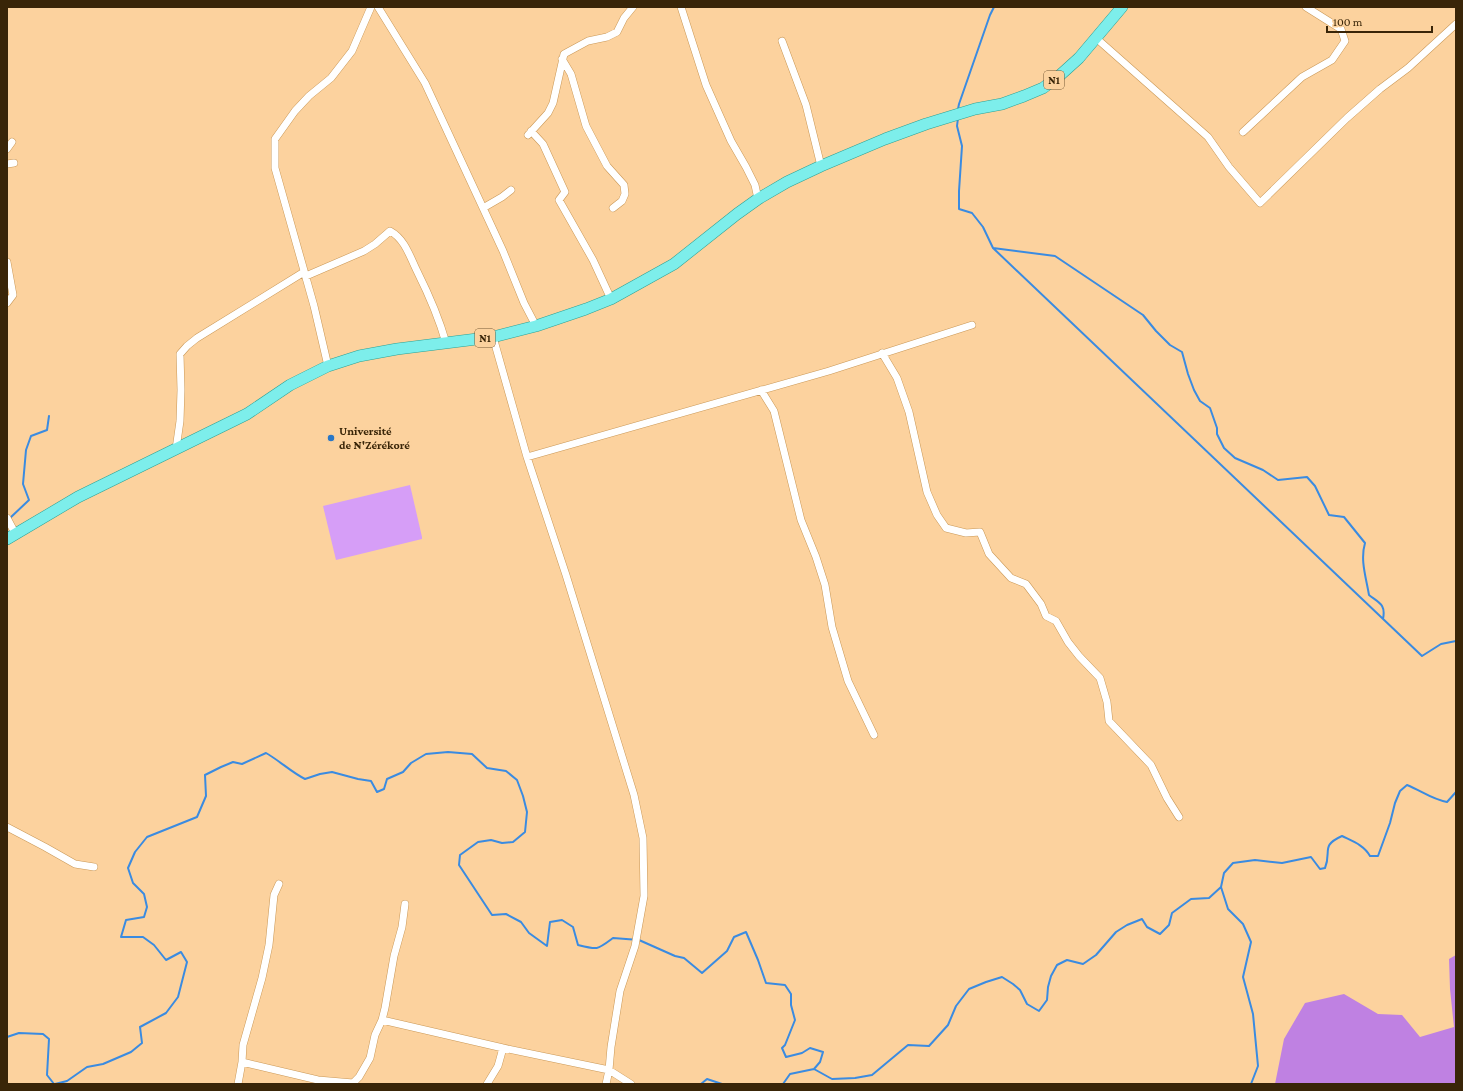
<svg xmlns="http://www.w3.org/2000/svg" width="1463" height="1091" font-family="'Crimson Pro',serif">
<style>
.green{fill:#d69ef7}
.forest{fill:#bf81e2}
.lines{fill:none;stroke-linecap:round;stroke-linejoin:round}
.stream{stroke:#3a8be1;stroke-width:2}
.street-casing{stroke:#ca9856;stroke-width:8}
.primary-casing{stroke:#2da093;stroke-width:12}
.street{stroke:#fff;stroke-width:7}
.primary{stroke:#7deeeb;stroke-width:11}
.poi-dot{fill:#2977c7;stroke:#fcd29e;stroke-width:1.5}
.labels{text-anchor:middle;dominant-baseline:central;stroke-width:4;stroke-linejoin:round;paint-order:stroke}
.shield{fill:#fcd29e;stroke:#745935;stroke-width:1}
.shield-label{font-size:11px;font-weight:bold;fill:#392508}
.poi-label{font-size:12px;font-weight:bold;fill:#392508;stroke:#fcd29e;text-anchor:start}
</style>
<rect width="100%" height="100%" fill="#fcd29e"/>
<!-- green -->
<path class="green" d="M410 485 422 537V539L336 560 323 506Z"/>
<!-- forest -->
<path class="forest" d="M1456 955V1084H1275L1284 1039 1305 1003 1344 994 1378 1014 1402 1015 1420 1037 1454 1027 1450 989 1449 959Z"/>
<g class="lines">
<!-- stream -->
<path class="stream" d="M958 109 959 104 990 15 994 7
M958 118 957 126 962 146 959 191V209L972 213 983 227 993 248 1422 656 1441 644 1456 641
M993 248 1055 256 1143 315 1156 331 1170 345 1182 352 1188 374 1194 390 1200 401 1210 408 1217 428V434L1224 448 1235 458 1263 470 1278 480 1307 477 1315 486 1329 515 1344 517 1365 543C1360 560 1366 577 1369 595 1379 603 1386 604 1383 619
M10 518 29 500 23 484 26 450 31 436 47 430 49 416
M1221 887 1228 909 1243 924 1251 942 1243 977 1253 1014 1258 1066 1251 1084
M7 1037 19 1033 43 1034 49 1039 47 1075 54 1084
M55 1084 67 1081 87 1067 103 1064 131 1052 142 1043 140 1027 166 1013 178 997 187 962 181 952 166 960 154 945 143 937H121L126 920 144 917 147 907 144 894 133 883 128 868 135 852 147 837 197 817 206 796 205 775 221 767 233 762 242 764 266 753C280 761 291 772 305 779L320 774 332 772 358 779 371 781 377 792 384 789 387 779 403 772 411 763 426 754 448 752 472 754 487 768 506 771 517 780 523 796 527 812 525 832 513 842 502 843 491 840 478 842 460 855 459 865 492 915 506 914 521 922 529 933 547 946 550 922 562 920 573 927 578 945C598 950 597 950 613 938L639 940 675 956 684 958 702 973 727 951 734 937 746 932 758 960 766 983 785 985 791 994V1005L795 1020 785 1045 782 1048 786 1057 802 1053 810 1048 823 1052 820 1062 814 1069
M701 1084 707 1079 722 1084
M783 1084 790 1074 814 1069 832 1079 855 1078 872 1075 908 1045 929 1046 948 1025 956 1006 969 989 986 982 1002 977 1013 984 1020 990 1027 1004 1039 1011 1047 1000 1048 987 1051 976 1057 965 1067 960 1083 964 1096 955 1116 932 1127 925 1142 919 1147 927 1160 934 1169 925 1172 913 1191 899 1209 898 1221 887 1224 873 1233 863 1255 860 1282 863 1311 857 1320 869 1325 868C1332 851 1320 846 1342 836 1352 841 1364 845 1370 856H1378L1390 823 1395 803 1400 791 1407 785C1422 791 1431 799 1447 802L1456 792"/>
<defs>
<path id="street" d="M378 7 425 83 503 251 524 303 536 326
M681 7 706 85 731 141 746 167 755 185 758 199
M1096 38 1208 137 1229 167 1260 203 1347 118 1380 89 1408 68 1456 24
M782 41 806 105 821 166
M562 59 571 74 586 126 607 166 624 185 625 194 622 201 613 208
M531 131 543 144 565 192 559 200 593 260 611 299
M1243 132 1302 77 1332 60 1345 41 1341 29 1306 7
M528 135 548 113 553 103 564 54 588 41 607 37 617 32 624 18 633 7
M7 149 12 142
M7 164 14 163
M483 208 502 197 511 190
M7 262 13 295 7 303
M306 276 364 251 375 244 390 231C405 239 410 257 417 271 429 295 439 318 446 343
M882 353 897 378 909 412 927 492 937 515 946 528 966 533 980 532 989 554 1011 578 1026 584 1041 604 1046 616 1056 621 1068 642 1079 656 1100 678 1107 702 1109 721 1151 765 1167 798 1179 817
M328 366 314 306 275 168V139L295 111 309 96 331 78 352 51 371 7
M761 390 774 411 801 520 816 557 825 585 832 627 848 681 874 735
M176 449 180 421 181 390 180 354 187 346 197 338 304 272
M527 457 829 371 972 325
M7 518 15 533
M7 827 45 847 75 864 94 867
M382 1020 503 1048 609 1070 611 1047 620 991 635 946 644 896 643 838 634 795 566 575 527 457 493 337
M242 1062 318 1080 353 1083 359 1077 370 1058 375 1035 382 1020 385 1008 394 956 402 927 405 904
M238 1084 242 1062 243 1045 262 978 269 945 274 895 279 884
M487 1084 498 1066 503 1048
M606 1084 609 1070 631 1084"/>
<path id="primary" d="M7 539 78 497 247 414 290 385 328 366 359 356 397 349 493 337 536 326 586 309 611 299 674 264 737 214 758 199 787 182 821 166 885 139 926 124 975 109 1002 104 1024 96 1043 88 1058 77 1079 58 1122 7"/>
</defs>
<!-- street casing -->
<use href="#street" class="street-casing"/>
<!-- primary casing -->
<use href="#primary" class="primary-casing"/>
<!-- street -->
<use href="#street" class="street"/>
<!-- primary -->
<use href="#primary" class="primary"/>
</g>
<!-- markers -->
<circle class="poi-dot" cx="331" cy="438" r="4"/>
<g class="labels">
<!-- shield labels -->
<g class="shield">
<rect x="1044" y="71" width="20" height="18" rx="3"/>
<rect x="475" y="329" width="20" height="18" rx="3"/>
</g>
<g class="shield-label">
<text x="1054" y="80">N1</text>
<text x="485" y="338">N1</text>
</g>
<!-- poi labels -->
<g class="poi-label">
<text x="339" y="431">Université<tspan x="339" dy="14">de N'Zérékoré</tspan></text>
</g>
</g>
<!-- border -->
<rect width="1463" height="1091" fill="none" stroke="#392508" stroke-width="16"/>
<!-- scale -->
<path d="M1327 26v6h105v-6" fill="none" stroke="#392508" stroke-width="2"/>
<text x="1333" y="26" font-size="12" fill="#392508" stroke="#fcd29e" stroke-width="3" paint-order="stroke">100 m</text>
</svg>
